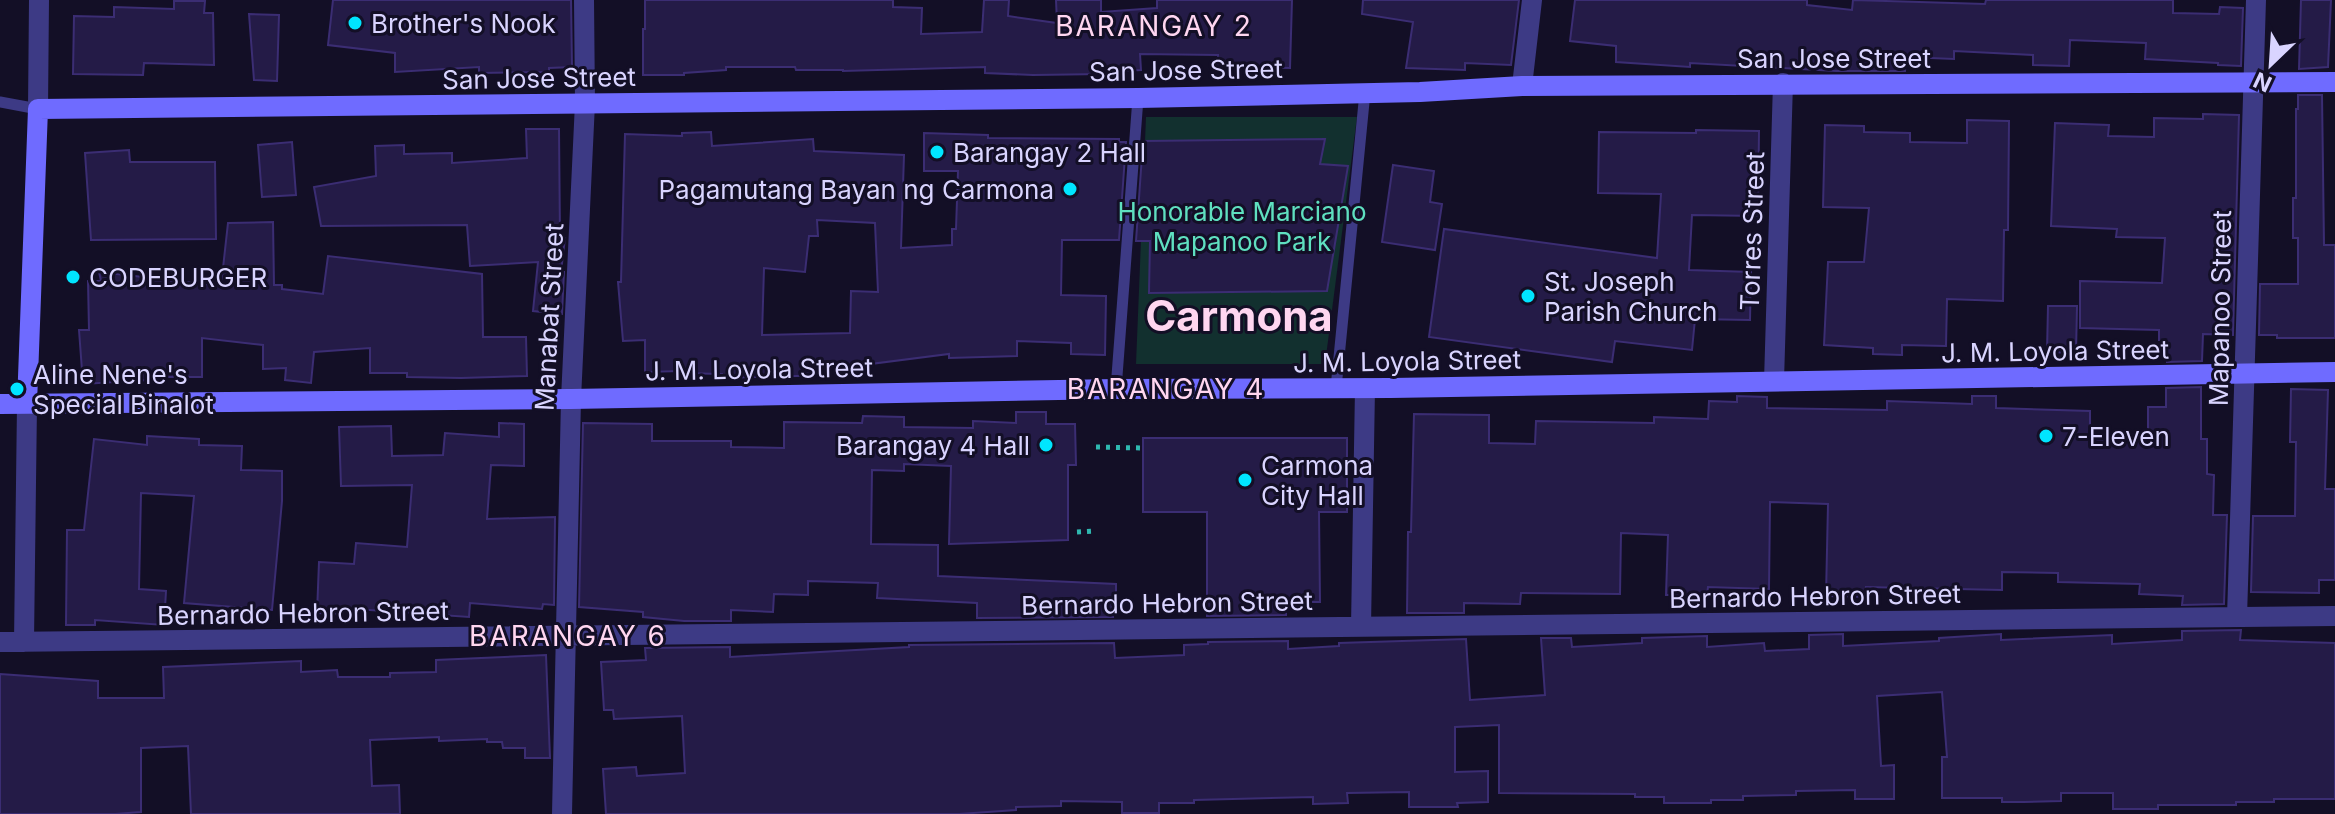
<svg xmlns="http://www.w3.org/2000/svg" width="2335" height="814" font-family="Inter,sans-serif">
<style>
.green{fill:#12302f}
.building{fill:#241b47;stroke:#3b2d73;stroke-width:2;fill-rule:evenodd}
.lines{fill:none;stroke-linecap:round;stroke-linejoin:round}
.path{stroke:#2fb8b0;stroke-width:5;stroke-dasharray:4 6;stroke-linecap:butt}
.lane{stroke:#3d3a85;stroke-width:11}
.street{stroke:#3d3a85;stroke-width:20}
.secondary{stroke:#6f6bff;stroke-width:20}
.poi-dot{fill:#00e5ff;stroke:#130f26;stroke-width:3}
.labels{text-anchor:middle;dominant-baseline:central;stroke-width:6;stroke-linejoin:round;paint-order:stroke}
.poi-label{font-size:26px;fill:#d9d4ff;stroke:#130f26;text-anchor:start}
.street-label{font-size:26px;fill:#d9d4ff;stroke:#130f26}
.park-label{font-size:26px;fill:#5fe0c0;stroke:#130f26}
.neighbourhood-label{font-size:28px;letter-spacing:2px;fill:#ffd6f0;stroke:#130f26}
.town-label{font-size:42px;font-weight:bold;fill:#ffd6f0;stroke:#130f26}
</style>
<rect width="100%" height="100%" fill="#130f26"/>
<!-- green -->
<path class="green" d="M1146 117H1357L1325 364H1136Z"/>
<!-- building -->
<path class="building" d="M333 0H571L572 67 549 68V72L479 73V67L395 72V53L328 45Z
M645 0H893V7L922 8 921 34 982 32 984 0H1009L1008 16 1057 23 1056 0H1101V12L1157 8V0H1292L1290 68 1218 66V55L1140 54 1141 70 1103 72V74L1033 75 985 73V67L843 71V70H796L795 67H726V70L684 73V75H643V29H645Z
M1363 0H1519L1511 65 1465 63V70L1406 68 1413 22 1362 14Z
M1575 0H1807V5L1852 10 1853 0 1985 4 1986 0H2173V13L2219 14 2220 7 2243 8 2241 66 2218 65V63L2145 59 2146 43 2070 40 2069 66 2033 65V55L1954 51V59L1906 57 1905 71H1836L1690 63V67L1616 62V46L1570 41Z
M2301 0H2331L2328 67 2299 69Z
M174 1H205L204 13H213L214 65 144 63 143 75 73 74 74 16 114 17V7L174 9Z
M249 14 279 15 277 81 254 80Z
M2298 95H2322L2324 245H2335V338H2277V335H2259L2260 284H2298V238H2293V198H2296V109H2298Z
M2203 114 2239 115 2233 335 2203 334 2202 361 2167 362V340H2159V330L2080 328V281L2162 283 2165 238 2116 237 2117 229 2051 226 2055 123 2109 125 2108 136 2154 137V118L2203 119Z
M1967 120 2009 121 2008 230H2004L2003 301 1947 299 1946 346 1902 345V355L1873 354V348L1824 345 1828 262H1864L1869 208 1823 207 1825 125 1864 126V132L1910 133V142L1967 143Z
M526 129H559L560 238H565L561 272H564L562 314 533 311 538 262 470 266 467 225 321 226 314 187 376 176 375 146 404 145V154L452 153V163L527 158Z
M1696 130 1759 131 1758 216 1692 215 1689 270 1751 272 1750 320 1695 319 1692 350 1615 341 1612 362 1429 337 1444 229 1657 258 1661 194 1598 193 1599 132 1696 133Z
M711 132 712 146 813 139 814 151 904 155 901 248 952 245V229H956L958 171H924V133L988 135V138L1119 139V142H1126L1119 240H1062L1061 295 1106 296 1105 355 1071 354V343L1017 341V356L949 358V354L871 364V366L831 365V375L722 378V374L681 373V371L645 372V340L623 341 618 282H621L625 134 682 136V133ZM817 220 875 223 878 292 851 291 850 333 762 335 764 268 805 272 809 236H818Z
M1325 139 1320 164 1348 166 1327 291 1149 293 1150 241H1136L1143 141Z
M292 142 296 195 262 197 258 145Z
M129 150 130 162H215L216 239 91 240 85 153Z
M1393 165 1434 171 1430 202 1442 204 1435 250 1382 242Z
M273 222 274 285H282V289L323 294 328 256 482 274 483 337H526L527 376 461 378 407 377V373H370V348L314 352 311 383 285 380 286 368 263 369V345L202 338V377H165V379L83 384 79 330H89L88 281H101L99 272 221 286 228 223Z
M2048 306H2077L2076 353 2047 352Z
M2201 387V439H2207V474L2214 475 2213 515H2227L2224 604 2182 605 2183 596 2139 594 2140 584 2058 582V573L2002 572V590L1866 587V597L1826 596 1828 504 1770 502 1769 589 1708 587 1707 595H1666L1668 535 1621 533 1620 594 1521 593 1520 604 1464 603V613H1407L1408 532H1411L1414 414 1489 415V443L1535 444 1536 421 1654 423V417L1708 419 1709 401 1737 402V396L1767 397V408L1887 410V401L1972 404V396H1996V408L2090 411V434L2148 435V407H2166V388Z
M2291 389 2328 390 2325 489H2335V580H2319V593L2251 592 2253 516H2295L2296 442H2290Z
M1016 412H1046V424H1075L1076 465H1068V540L949 544 951 466 904 464V471L872 470 871 544 938 545V576L1116 584V607H1112L1113 617 977 618V603L877 598 878 583 808 581V595L774 594 773 612 731 610V621H684L643 617V612L579 607 583 423 652 424V441H731V447L784 448V422L862 423 863 416 904 417V427L973 428V421L1016 423Z
M499 423 524 424V466L491 465 487 519 555 517 554 605 543 604 542 609 470 603 469 617 341 608V614L317 613 319 562 354 564 356 543 407 547 412 485 341 486 339 427 391 426 392 456 443 455 445 433 499 437Z
M147 436 199 439V445L242 446 241 470 282 471V501L272 610 184 603 194 496 141 493 139 589 166 591 164 625 95 620V625H66L67 530H84L94 439 147 445Z
M1143 438H1347V512H1319L1320 602H1286V615L1207 616V512H1143Z
M2241 630 2240 640 2335 643V799H2274V802H2236V805H2158V809H2113V793H2061V801L2024 802H2002V798H1942V757H1947L1942 692 1877 696 1881 766 1894 765V799H1855V790L1796 791V795L1743 796V800H1711V803H1664V797H1635V794L1499 793V725L1455 727V772L1488 771V802L1457 803 1458 807H1409V792L1347 793 1348 803 1313 804V797L1194 800V803H1159V813H1122V802L1061 801V806L1016 807V810L959 814H606L603 769 636 767 637 776 685 773 682 716 614 719 613 710H604L601 662 646 660 645 648 730 647V657L909 647V645L1114 643 1115 658 1184 655V645L1208 644V642L1288 641V649L1339 646V643L1466 639 1470 700 1545 695 1541 638H1571L1572 647 1642 643V638L1707 636V647L1764 643 1765 651 1809 649V635L1843 634V646L1939 641V638L2001 634V640L2112 635V644L2182 640V631Z
M546 655 550 758H525V748H503L502 742H487V739L439 741V737L370 740 372 786 399 785 400 814H191L188 746 141 748V812L115 814H0V674L98 681V698H164L163 667 301 661V672L337 670 338 677H390V673L436 672V660Z"/>
<g class="lines">
<!-- path -->
<path class="path" d="M1096 447 1143 448
M1077 532 1096 531"/>
<!-- lane -->
<path class="lane" d="M0 102 38 109
M1336 388 1365 92
M1116 389 1138 98"/>
<!-- street -->
<path class="street" d="M1522 86 1532 0
M38 109 39 0
M1774 381 1783 83
M2237 617 2256 0
M1361 627 1365 388
M0 642 2335 616
M24 642 27 404
M562 814 571 399 585 103 584 0"/>
<!-- secondary -->
<path class="secondary" d="M0 404 571 399 1116 389 1391 388 2335 372
M27 404 38 109 1138 98 1420 92 1522 86 2335 82"/>
</g>
<!-- markers -->
<g class="poi-dot">
<circle cx="355" cy="23" r="8"/>
<circle cx="937" cy="152" r="8"/>
<circle cx="1070" cy="189" r="8"/>
<circle cx="73" cy="277" r="8"/>
<circle cx="1528" cy="296" r="8"/>
<circle cx="17" cy="389" r="8"/>
<circle cx="2046" cy="436" r="8"/>
<circle cx="1046" cy="445" r="8"/>
<circle cx="1245" cy="480" r="8"/>
</g>
<g class="labels">
<!-- poi labels -->
<g class="poi-label">
<text x="371" y="23">Brother's Nook</text>
<text x="953" y="152">Barangay 2 Hall</text>
<text x="1054" y="189" text-anchor="end">Pagamutang Bayan ng Carmona</text>
<text x="89" y="277">CODEBURGER</text>
<text x="1544" y="281">St. Joseph<tspan x="1544" dy="30">Parish Church</tspan></text>
<text x="33" y="374">Aline Nene's<tspan x="33" dy="30">Special Binalot</tspan></text>
<text x="2062" y="436">7-Eleven</text>
<text x="1030" y="445" text-anchor="end">Barangay 4 Hall</text>
<text x="1261" y="465">Carmona<tspan x="1261" dy="30">City Hall</tspan></text>
</g>
<!-- street labels -->
<g class="street-label">
<text x="1834" y="58">San Jose Street</text>
<text transform="translate(1186 70) rotate(-1)">San Jose Street</text>
<text transform="translate(539 78) rotate(-1)">San Jose Street</text>
<text transform="translate(1752 231) rotate(-88)">Torres Street</text>
<text transform="translate(2220 308) rotate(-89)">Mapanoo Street</text>
<text transform="translate(549 317) rotate(-87)">Manabat Street</text>
<text transform="translate(2055 351) rotate(-1)">J. M. Loyola Street</text>
<text transform="translate(1407 361) rotate(-1)">J. M. Loyola Street</text>
<text transform="translate(759 369) rotate(-1)">J. M. Loyola Street</text>
<text transform="translate(1815 596) rotate(-1)">Bernardo Hebron Street</text>
<text transform="translate(1167 603) rotate(-1)">Bernardo Hebron Street</text>
<text transform="translate(303 613) rotate(-1)">Bernardo Hebron Street</text>
</g>
<!-- park labels -->
<g class="park-label">
<text x="1242" y="211">Honorable Marciano<tspan x="1242" dy="30">Mapanoo Park</tspan></text>
</g>
<!-- neighbourhood labels -->
<g class="neighbourhood-label">
<text x="1154" y="26">BARANGAY 2</text>
<text x="1166" y="389">BARANGAY 4</text>
<text x="568" y="636">BARANGAY 6</text>
</g>
<!-- town labels -->
<g class="town-label">
<text x="1239" y="315">Carmona</text>
</g>
</g>
<!-- north arrow -->
<g transform="translate(2271 64) rotate(205)" stroke="#130f26" stroke-width="6" paint-order="stroke">
<path d="M0-6L14 30L0 20L-14 30Z" fill="#d9d4ff"/>
<text y="-12" font-size="22" font-weight="bold" text-anchor="middle" fill="#d9d4ff">N</text>
</g>
</svg>
